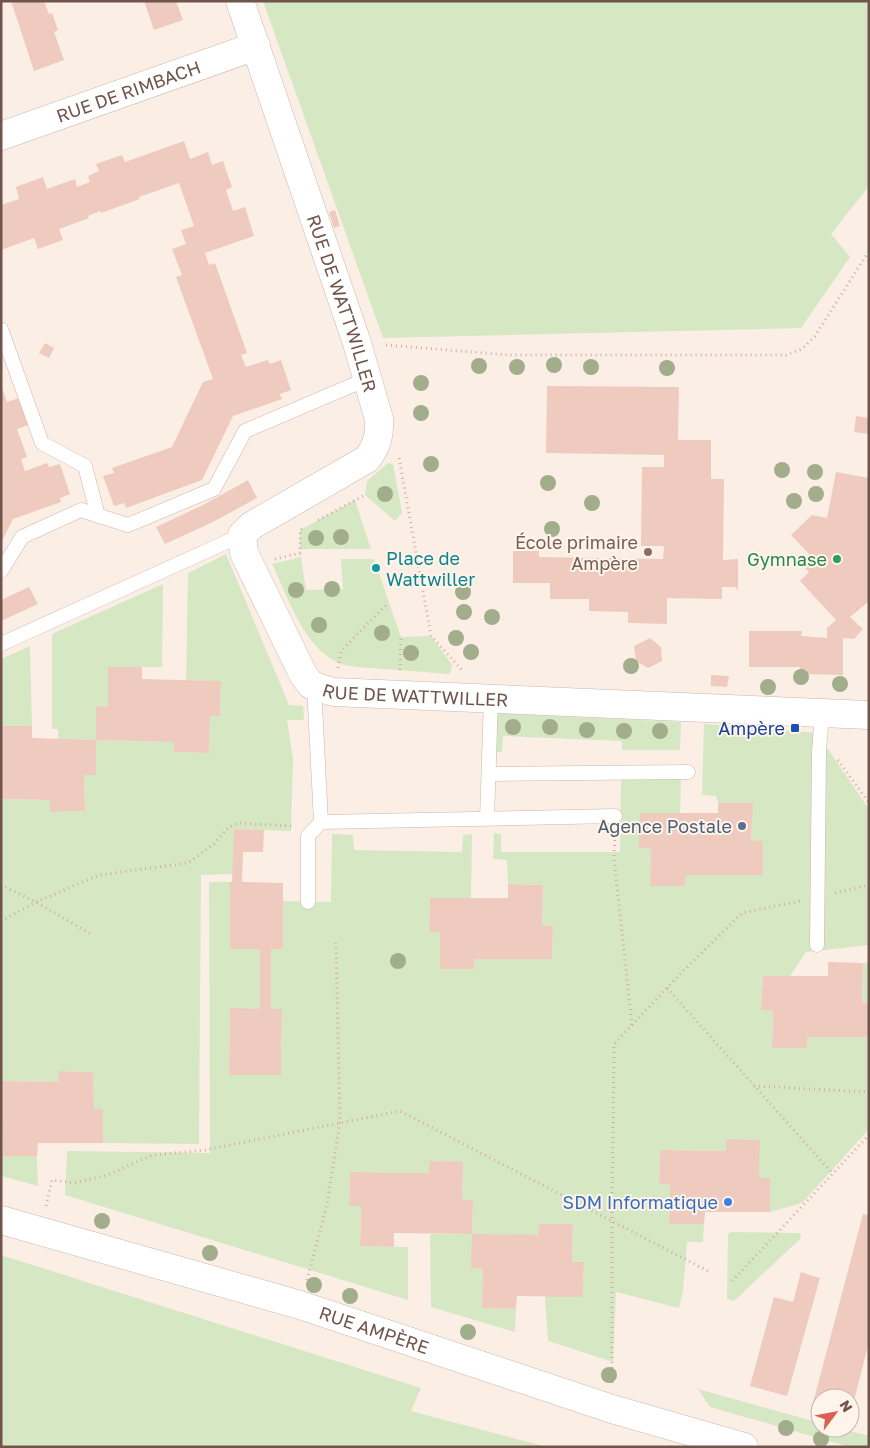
<svg xmlns="http://www.w3.org/2000/svg" width="870" height="1448" font-family="'Golos Text',sans-serif">
<style>
.green{fill:#d6e7c4}
.building{fill:#eecbbe}
.lines{fill:none;stroke-linecap:round;stroke-linejoin:round}
.lane-casing{stroke:#cbb6ac;stroke-width:15}
.street-casing{stroke:#cbb6ac;stroke-width:29}
.path{stroke:#d3afa1;stroke-width:3;stroke-dasharray:1 4;stroke-linecap:butt}
.lane{stroke:#fff;stroke-width:14}
.street{stroke:#fff;stroke-width:28}
.tree{fill:#a2ad8c}
.education-dot{fill:#8d6e63;stroke:#fef4ea;stroke-width:2}
.leisure-dot{fill:#2e9e5b;stroke:#fef4ea;stroke-width:2}
.culture-dot{fill:#0f9aa8;stroke:#fef4ea;stroke-width:2}
.transit-dot{fill:#1a4fb4;stroke:#fef4ea;stroke-width:2}
.service-dot{fill:#5c6f8a;stroke:#fef4ea;stroke-width:2}
.shop-dot{fill:#3f7fe0;stroke:#fef4ea;stroke-width:2}
.labels{text-anchor:middle;dominant-baseline:central;stroke-width:4;stroke-linejoin:round;paint-order:stroke}
.street-label{font-size:18px;fill:#71554c;stroke:#fef4ea}
.education-label{font-size:18px;fill:#785e54;stroke:#fef4ea;text-anchor:end}
.culture-label{font-size:18px;fill:#0d838f;stroke:#fef4ea;text-anchor:start}
.leisure-label{font-size:18px;fill:#27864d;stroke:#fef4ea;text-anchor:end}
.transit-label{font-size:18px;fill:#164399;stroke:#fef4ea;text-anchor:end}
.service-label{font-size:18px;fill:#4e5e75;stroke:#fef4ea;text-anchor:end}
.shop-label{font-size:18px;fill:#366cbe;stroke:#fef4ea;text-anchor:end}
</style>
<rect width="100%" height="100%" fill="#fbefe5"/>
<!-- green -->
<path class="green" d="M263 1H869V186L831 234 850 257 801 328 383 338Z
M388 463 393 464 402 513 395 521 365 495 367 481Z
M355 500 371 549H300V530Z
M226 554 289 705 303 706 304 720H287L293 759 291 831 234 829 233 874 201 875 199 1144 103 1143V1110L94 1109 93 1072 59 1071 58 1082 1 1081V799L50 800V812L85 811 84 775 58 739V729H52V634L163 584 162 667H108V707L97 706 96 740 174 742 175 752 209 753 210 716 220 715 221 682 186 680 188 573Z
M301 557 306 590 343 589 341 559H374L401 637 431 636 452 665 450 674C429 672 407 671 385 669 368 667 348 669 333 660 302 642 287 595 272 564Z
M30 646 32 726H1V659Z
M495 713 681 722 680 750H622V741L503 736 502 752H494Z
M704 724 817 733 869 809V945L806 952 790 976H763L761 1009 773 1010 772 1048H807V1037H869V1129L802 1203 770 1212V1179L759 1178V1140H726V1151L660 1150 659 1184 670 1185 669 1224H704L703 1242H687L683 1291 679 1308 616 1292 613 1362 548 1341 545 1296H583L584 1262H572L573 1224H539L538 1235 471 1268H483L482 1308 516 1309 515 1332 431 1307 430 1234H472L473 1200 462 1199 463 1162H429V1173L350 1172 349 1206H361L360 1246 408 1247V1300L65 1195 67 1151 210 1153 209 882H230V949H260V1009H230L229 1074 281 1075 282 1010 271 1009V949H283V901L331 902 332 834 353 835 354 850 462 852 463 835 472 834 471 898H430L429 932H440V968L474 969V959H552L553 926 542 925 543 885 508 884 507 860 493 859 494 833 501 834V852H620L621 776H681L680 813 651 848 650 886 685 875H763V841L751 840 752 804 718 803 716 796 702 795Z
M863 963H869V1003H862Z
M1 1119H3V1155L37 1156 38 1186 1 1176Z
M731 1232 800 1233 801 1238 734 1301 727 1299 728 1234Z
M1 1255 421 1388 411 1411 547 1447H1Z
M698 1389 820 1423V1428H839L869 1436V1447H850L710 1407Z"/>
<!-- building -->
<path class="building" d="M11 1H44L49 14 52 13 58 30 54 32 64 60 34 71Z
M144 1H176L183 20 154 30Z
M184 141 190 159 208 152 212 165 223 161 232 187 226 190 233 211 245 207 254 236 205 253 209 265 215 263 247 353 241 355 246 367 268 360 270 364 281 360 291 390 280 394 282 399 233 416 202 480 126 508 124 503 114 506 103 476 114 473 112 468 172 447 203 382 213 379 176 277 182 275 172 249 186 244 181 230 194 226 179 183 139 197 140 199 101 213 100 211 88 216 89 218 59 229 63 240 38 249 34 238 1 250V205L19 199 16 187 29 182 43 177 47 189 75 179 77 187 90 182 88 176 99 171 96 164 122 155 125 162Z
M335 210 340 226 334 228 329 212Z
M45 343 54 348 49 358 39 353Z
M1 385 7 402 19 398 28 425 17 429 27 457 21 459 25 471 47 463 49 467 60 464 70 494 60 498 61 502 13 519 1 543Z
M547 386 679 387 678 440H711V479H724L723 560 738 559V591L736 587H722V599L667 598V624L628 623V612L589 611V599H550V583H513V551H539V557L663 559 664 546H641L642 467H664V455L546 453Z
M856 416 869 418V434L854 432Z
M836 472 869 478V601L850 617 863 629 854 639 843 638V675L800 674V667H749V631H802L801 636 827 638V628L836 620 800 581 809 572 800 563 809 554 791 535 812 515 827 518Z
M248 480 257 498 213 522 165 544 156 527 203 505Z
M29 587 38 604 1 621V600Z
M650 638 661 647 662 661 648 668 636 661 634 646Z
M108 667H142V679L221 681 220 716H210L209 753 174 752V742L96 740V706L108 707Z
M711 675 729 676 727 687 711 686Z
M1 726H32V738L96 740V775H84L85 811 50 812V800L1 799Z
M718 803H753L751 840 763 841V875H685V886H650L651 848H639L640 813H718Z
M234 829 264 830 263 852H243L242 882 283 883V949H271V1009H282L281 1075H229L230 1008 260 1009V949H230V882H232Z
M508 884 543 885 542 925 553 926 552 959H474V969H440V932H429L430 898H508Z
M828 962 863 963 862 1003H869V1037H807V1048H772L773 1010H761L763 976H828Z
M59 1071 93 1072 94 1109H103V1143H38L37 1156H3L1 1081 58 1082Z
M726 1139 760 1140 759 1178H770V1212H705L704 1224H669L670 1185 659 1184 660 1150 726 1151Z
M429 1161 463 1162 462 1199 473 1200 472 1234 394 1233V1247L360 1246 361 1206H349L350 1172 429 1173Z
M863 1214 869 1215V1342L851 1412 850 1398H820V1405L813 1403Z
M539 1224H573L572 1262H584L583 1297 517 1296 516 1309 482 1308 483 1268H471L472 1234 538 1235Z
M801 1272 820 1278 787 1396 750 1386 774 1297 793 1302Z"/>
<g class="lines">
<defs>
<path id="lane" d="M1 329 42 443 85 466 98 516
M1 571 22 537 81 510 128 525 214 489 245 431 367 379
M1 644 242 535
M314 686 321 822 615 816
M489 774 688 772
M487 819 491 699
M308 902V836L321 822
M817 945 819 752 822 712"/>
<g id="street">
<path id="s1" d="M240 1 357 343 379 419C380 435 377 446 367 459L251 526 242 535 244 553 303 674 311 685 333 692 869 715"/>
<path id="s2" d="M1 136 256 46"/>
<path id="s3" d="M1 1220 300 1305 612 1409 744 1447"/>
</g>
</defs>
<!-- lane casing -->
<use href="#lane" class="lane-casing"/>
<!-- street casing -->
<use href="#street" class="street-casing"/>
<!-- path -->
<path class="path" d="M386 345 509 355H786L802 349 815 336 869 251
M399 458 431 636 463 671
M318 520 365 495
M275 559 300 553V530L302 529
M338 668 341 651 388 603
M400 670 401 637
M838 760 869 803
M615 835 614 858 632 1025
M1 885 36 902 91 934
M835 893 869 885
M1 921 36 902 99 875 188 863 214 844 229 827 239 823 292 826
M667 988 833 1174
M754 1086 869 1092
M46 1206 52 1180 75 1183 107 1175 153 1155 205 1150 400 1111 708 1271
M307 1280 327 1204 340 1122 336 943
M732 1281 869 1135
M612 1383V1221L614 1044 684 970 742 913 800 901"/>
<!-- lane -->
<use href="#lane" class="lane"/>
<!-- street -->
<use href="#street" class="street"/>
</g>
<!-- trees -->
<g class="tree">
<circle cx="554" cy="365" r="8"/>
<circle cx="479" cy="366" r="8"/>
<circle cx="517" cy="367" r="8"/>
<circle cx="591" cy="367" r="8"/>
<circle cx="667" cy="368" r="8"/>
<circle cx="421" cy="383" r="8"/>
<circle cx="421" cy="413" r="8"/>
<circle cx="431" cy="464" r="8"/>
<circle cx="782" cy="470" r="8"/>
<circle cx="815" cy="472" r="8"/>
<circle cx="548" cy="483" r="8"/>
<circle cx="385" cy="494" r="8"/>
<circle cx="816" cy="494" r="8"/>
<circle cx="794" cy="501" r="8"/>
<circle cx="592" cy="503" r="8"/>
<circle cx="552" cy="529" r="8"/>
<circle cx="341" cy="537" r="8"/>
<circle cx="316" cy="538" r="8"/>
<circle cx="332" cy="589" r="8"/>
<circle cx="296" cy="590" r="8"/>
<circle cx="463" cy="592" r="8"/>
<circle cx="464" cy="612" r="8"/>
<circle cx="492" cy="617" r="8"/>
<circle cx="319" cy="625" r="8"/>
<circle cx="382" cy="633" r="8"/>
<circle cx="456" cy="638" r="8"/>
<circle cx="471" cy="652" r="8"/>
<circle cx="411" cy="653" r="8"/>
<circle cx="631" cy="666" r="8"/>
<circle cx="801" cy="677" r="8"/>
<circle cx="840" cy="684" r="8"/>
<circle cx="768" cy="687" r="8"/>
<circle cx="513" cy="727" r="8"/>
<circle cx="550" cy="727" r="8"/>
<circle cx="587" cy="730" r="8"/>
<circle cx="624" cy="731" r="8"/>
<circle cx="660" cy="731" r="8"/>
<circle cx="398" cy="961" r="8"/>
<circle cx="102" cy="1221" r="8"/>
<circle cx="210" cy="1253" r="8"/>
<circle cx="314" cy="1285" r="8"/>
<circle cx="350" cy="1296" r="8"/>
<circle cx="468" cy="1332" r="8"/>
<circle cx="609" cy="1375" r="8"/>
<circle cx="786" cy="1428" r="8"/>
<circle cx="821" cy="1439" r="8"/>
</g>
<!-- markers -->
<circle class="education-dot" cx="648" cy="552" r="5"/>
<circle class="leisure-dot" cx="837" cy="559" r="5"/>
<circle class="culture-dot" cx="376" cy="568" r="5"/>
<rect class="transit-dot" x="790" y="723" width="10" height="10" rx="2.5"/>
<circle class="service-dot" cx="742" cy="826" r="5"/>
<circle class="shop-dot" cx="728" cy="1202" r="5"/>
<g class="labels">
<!-- street labels -->
<g class="street-label">
<text stroke="none"><textPath href="#s2" startOffset="135">RUE DE RIMBACH</textPath></text>
<text stroke="none"><textPath href="#s1" startOffset="319">RUE DE WATTWILLER</textPath></text>
<text stroke="none"><textPath href="#s1" startOffset="902">RUE DE WATTWILLER</textPath></text>
<text stroke="none"><textPath href="#s3" startOffset="389">RUE AMPÈRE</textPath></text>
</g>
<!-- education labels -->
<g class="education-label">
<text x="638" y="542">École primaire<tspan x="638" dy="21">Ampère</tspan></text>
</g>
<!-- culture labels -->
<g class="culture-label">
<text x="386" y="558">Place de<tspan x="386" dy="21">Wattwiller</tspan></text>
</g>
<!-- leisure labels -->
<g class="leisure-label">
<text x="827" y="559">Gymnase</text>
</g>
<!-- transit labels -->
<g class="transit-label">
<text x="785" y="728">Ampère</text>
</g>
<!-- service labels -->
<g class="service-label">
<text x="732" y="826">Agence Postale</text>
</g>
<!-- shop labels -->
<g class="shop-label">
<text x="718" y="1202">SDM Informatique</text>
</g>
</g>
<!-- border -->
<rect width="870" height="1448" fill="none" stroke="#71554c" stroke-width="5"/>
<!-- north arrow -->
<g transform="translate(835 1413) rotate(58)"><circle r="24" fill="#fef4ea" stroke="#c6b4ab"/>
<path d="M0-4L9 19L0 12L-9 19Z" fill="#dc6052"/>
<text y="-8" font-size="14" font-weight="bold" text-anchor="middle" fill="#71554c">N</text>
</g>
</svg>
